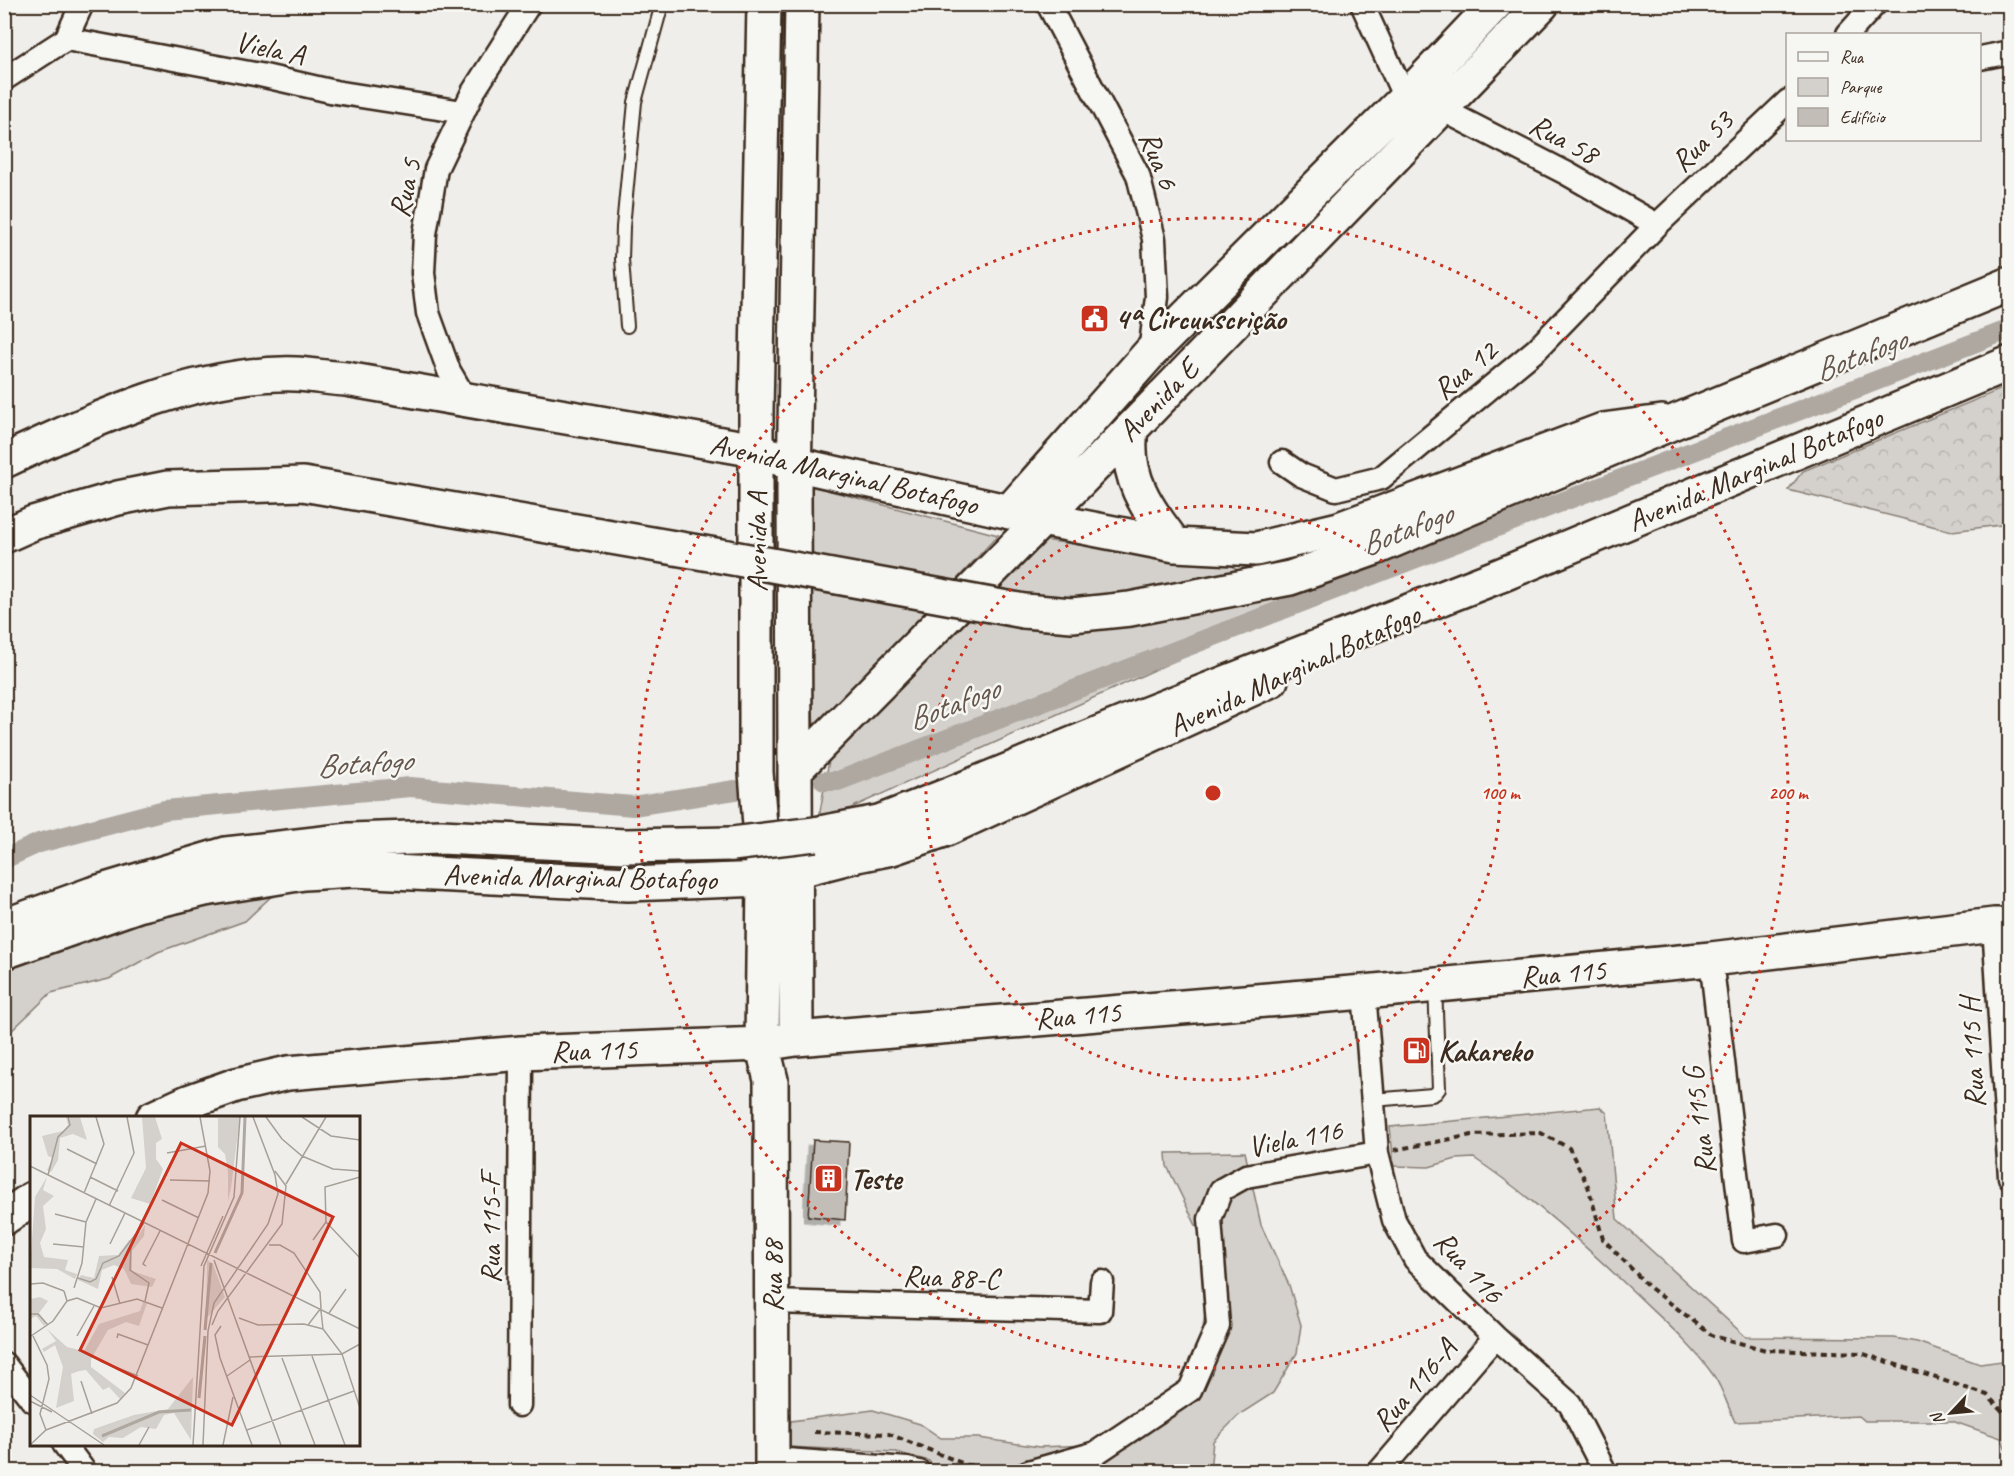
<svg xmlns="http://www.w3.org/2000/svg" width="2014" height="1476" font-family="Caveat,sans-serif">
<style>
.green{fill:#d4d1cc;stroke:#887e75;stroke-width:1.5}
.forest{fill:url(#forest-crowns);stroke:#887e75;stroke-width:1.5}
.lines{fill:none;stroke-linecap:round;stroke-linejoin:round}
.canal{stroke:#afa8a1;stroke-width:20}
.building{fill:#c2bdb7;stroke:#3b2a1e;stroke-width:1.5;filter:url(#shadow)}
.lane-casing{stroke:#3b2a1e;stroke-width:16}
.street-casing{stroke:#3b2a1e;stroke-width:27}
.secondary-casing{stroke:#3b2a1e;stroke-width:38}
.primary-casing{stroke:#3b2a1e;stroke-width:38}
.path{stroke:#3b2a1e;stroke-width:4;stroke-dasharray:6 4.5;stroke-linecap:butt}
.lane{stroke:#f6f6f2;stroke-width:12}
.street{stroke:#f6f6f2;stroke-width:22}
.secondary{stroke:#f6f6f2;stroke-width:33}
.primary{stroke:#f6f6f2;stroke-width:33}
.primary-bridge-casing{stroke:#3b2a1e;stroke-width:38;stroke-linecap:butt}
.primary-bridge{stroke:#f6f6f2;stroke-width:33}
.ring{fill:none;stroke:#c8321e;stroke-width:3;stroke-dasharray:3 6}
.labels{text-anchor:middle;dominant-baseline:central;stroke-width:5;stroke-linejoin:round;paint-order:stroke}
.street-label{font-size:30px;fill:#3b2a1e;stroke:#f6f6f2}
.poi-label{font-size:30px;font-weight:bold;fill:#3b2a1e;stroke:#f6f6f2;text-anchor:start}
.water-label{font-size:32px;font-style:italic;fill:#64564c;stroke:#f6f6f2}
.inset-river{fill:none;stroke:#afa8a1;stroke-width:3}
.inset-road{fill:none;stroke:#a7a098;stroke-width:1.5}
.view{fill:#c8321e;fill-opacity:0.15;stroke:#c8321e;stroke-width:3}
.inset-edge{fill:none;stroke:#3b2a1e;stroke-width:3}
.centre{fill:#c8321e;stroke:#f6f6f2;stroke-width:3}
.ring-label{font-size:18px;text-anchor:middle;font-weight:bold;fill:#c8321e;stroke:#f6f6f2;stroke-width:5;stroke-linejoin:round;paint-order:stroke}
</style>
<defs>
<pattern id="forest-crowns" width="20" height="18" patternUnits="userSpaceOnUse" patternTransform="scale(1.5)"><rect width="20" height="18" fill="#d4d1cc"/><path d="M2 6a3 3 0 1 1 6 0M12 15a3 3 0 1 1 6 0" fill="none" stroke="#b7b4af"/></pattern>
<filter id="shadow"><feDropShadow dx="-5.5" dy="5.5" stdDeviation="0" flood-color="#0004"/></filter>
</defs>
<rect width="100%" height="100%" fill="#efeeea"/>
<filter id="ink" filterUnits="userSpaceOnUse"><feTurbulence type="fractalNoise" baseFrequency=".0167" numOctaves="2"/><feDisplacementMap in="SourceGraphic" scale="12" xChannelSelector="R" yChannelSelector="G"/><feConvolveMatrix kernelMatrix="1 2 1 2 8 2 1 2 1" color-interpolation-filters="sRGB"/></filter>
<g filter="url(#ink)">
<!-- green -->
<path class="green" d="M804 484 998 535 814 733Z
M1043 540 1230 565 1291 608 818 823 829 760Z
M279 889 245 921 158 952 109 979 51 993 5 1037V968L13 967 164 912Z
M1600 1107 1607 1113 1617 1219 1746 1337 1894 1338 1917 1342 1980 1364 2009 1360V1456L2001 1438 1952 1421H1865L1859 1416 1735 1422C1728 1407 1723 1389 1714 1376 1692 1345 1662 1319 1635 1293 1584 1245 1532 1197 1474 1158L1456 1159 1429 1167 1394 1166 1390 1127Z
M1245 1152 1261 1225 1289 1285 1301 1325 1297 1353 1273 1393 1240 1414 1213 1441 1210 1471H936L929 1461 896 1452 788 1447 791 1421 873 1410 920 1424 941 1438H979L1039 1447 1089 1445 1197 1372 1209 1284 1205 1244 1167 1166 1166 1153Z"/>
<!-- forest -->
<path class="forest" d="M2009 386V524L1952 531 1788 490 1803 471Z"/>
<g class="lines">
<!-- canal -->
<path class="canal" d="M824 781H838L2010 329
M4 859 39 843 165 810 410 787 633 806 735 790"/>
</g>
<!-- building -->
<path class="building" d="M813 1140 849 1142 845 1220 808 1216Z"/>
<g class="lines">
<defs>
<path id="lane" d="M627 326 622 259 623 227 635 102 662 4
M1373 1100 1432 1095 1436 1093 1439 1089 1435 985"/>
<path id="street" d="M1048 4 1138 175 1154 239 1157 297 1150 353
M1362 4 1410 109
M1848 34 1875 4
M66 39 260 75 335 92 463 112
M1980 58 2010 52
M4 79 66 39 82 4
M1441 109 1566 173 1657 225
M466 400 449 371 428 313 423 273 425 234 436 169 473 92 529 4
M1282 462 1301 475 1336 489 1381 478 1537 349 1657 225 1788 101
M1994 925 2010 1177
M1711 959 1744 1241 1777 1235
M1364 992 1377 1153 1394 1220 1415 1259 1495 1337 1570 1404 1605 1472
M772 1302 1100 1311 1102 1282
M4 1364 32 1400
M519 1405 521 1053
M64 1444 85 1472
M773 1459 907 1469 919 1472
M1028 1472 1096 1453 1190 1390 1218 1326 1210 1219 1221 1190 1246 1176 1377 1153
M1379 1472 1495 1337"/>
<path id="secondary" d="M764 4 756 411V772L764 879 762 1044 771 1080 772 1472
M1131 429C1124 478 1147 508 1175 545
M4 461C91 420 198 371 296 374 313 375 329 378 346 379L756 450 794 464 1042 519 1175 545 1256 549 1339 529 1603 430 1662 422
M1009 512 1150 353 1405 99 1495 4
M797 768 1131 429 1542 4
M4 952 138 905 205 889 304 873 354 870 628 884 764 879 857 855 892 848 944 830 1271 680
M796 1039 794 488 802 4
M153 1118 188 1102 236 1085 288 1073 521 1053 762 1044 796 1039 1364 992 1711 959 1994 925H2010
M4 1218 32 1199"/>
<path id="primary" d="M4 536 33 523 118 498 168 488 303 484 727 557
M1024 611 1072 615 1130 609 1290 578 1375 548 1679 420 2010 284
M815 834 879 822 953 793 1136 718 1501 575 2010 363
M4 926 92 894 226 854 280 848 350 840 441 837 625 846 732 844"/>
</defs>
<!-- lane casing -->
<use href="#lane" class="lane-casing"/>
<!-- street casing -->
<use href="#street" class="street-casing"/>
<!-- secondary casing -->
<use href="#secondary" class="secondary-casing"/>
<!-- primary casing -->
<use href="#primary" class="primary-casing"/>
<!-- path -->
<path class="path" d="M1394 1150 1472 1135 1541 1133 1569 1148 1588 1186 1603 1239 1648 1286 1713 1336 1766 1350 1861 1353 1987 1395 2010 1419
M814 1432 889 1434 967 1465 1008 1469"/>
<!-- lane -->
<use href="#lane" class="lane"/>
<!-- street -->
<use href="#street" class="street"/>
<!-- secondary -->
<use href="#secondary" class="secondary"/>
<!-- primary -->
<use href="#primary" class="primary"/>
<defs>
<path id="primary-bridge" d="M727 557 1024 611
M732 844 815 834"/>
</defs>
<!-- primary-bridge casing -->
<use href="#primary-bridge" class="primary-bridge-casing"/>
<!-- primary-bridge -->
<use href="#primary-bridge" class="primary-bridge"/>
</g>
</g>
<!-- distance rings -->
<g class="ring">
<circle cx="1213" cy="793" r="287"/>
<circle cx="1213" cy="793" r="575"/>
</g>
<!-- icons -->
<defs>
<symbol id="civic-square" viewBox="-11 -11 22 22"><rect x="-9" y="-9" width="18" height="18" rx="4" fill="#c8321e" stroke="#f6f6f2"/><path d="M-.6-6.5H3V-4.5H.6V-3L4-1V1h2V6H-6V1h2V-1L-.6-3ZM-1.2 2.5V6h2.4V2.5Z" fill="#fff"/></symbol>
<symbol id="fuel-square" viewBox="-11 -11 22 22"><rect x="-9" y="-9" width="18" height="18" rx="4" fill="#c8321e" stroke="#f6f6f2"/><path d="M-5.5-6h7V0h2V4h1.3V-2.5L3-4.5l.8-.8L6-3V5H2.5V1h-1V6h-7ZM-4.2-4.7v3.2H.2V-4.7Z" fill="#fff"/></symbol>
<symbol id="building-square" viewBox="-11 -11 22 22"><rect x="-9" y="-9" width="18" height="18" rx="4" fill="#c8321e" stroke="#f6f6f2"/><path d="M-4-6H4V6H1V3H-1V6H-4ZM-2.5-4.3h1.7v1.8h-1.7ZM.8-4.3h1.7v1.8H.8ZM-2.5-1h1.7V.8h-1.7ZM.8-1h1.7V.8H.8Z" fill="#fff"/></symbol>
</defs>
<g fill-rule="evenodd">
<use href="#civic-square" x="1078" y="302" width="33" height="33"/>
<use href="#fuel-square" x="1400" y="1034" width="33" height="33"/>
<use href="#building-square" x="812" y="1162" width="33" height="33"/>
</g>
<g class="labels">
<!-- street labels -->
<g class="street-label">
<text transform="translate(270 48) rotate(12)">Viela A</text>
<text transform="translate(1564 139) rotate(28)">Rua 58</text>
<text transform="translate(1702 141) rotate(-44)">Rua 53</text>
<text transform="translate(1159 160) rotate(68)">Rua 6</text>
<text transform="translate(405 188) rotate(-77)">Rua 5</text>
<text transform="translate(1465 370) rotate(-40)">Rua 12</text>
<text transform="translate(1158 400) rotate(-46)">Avenida E</text>
<text transform="translate(1755 469) rotate(-23)">Avenida Marginal Botafogo</text>
<text transform="translate(844 474) rotate(13)">Avenida Marginal Botafogo</text>
<text transform="translate(756 542) rotate(-90)">Avenida A</text>
<text transform="translate(1294 670) rotate(-25)">Avenida Marginal Botafogo</text>
<text transform="translate(580 877) rotate(1)">Avenida Marginal Botafogo</text>
<text transform="translate(1563 973) rotate(-5)">Rua 115</text>
<text transform="translate(1078 1015) rotate(-5)">Rua 115</text>
<text transform="translate(594 1050) rotate(-2)">Rua 115</text>
<text transform="translate(1972 1053) rotate(-93)">Rua 115 H</text>
<text transform="translate(1699 1121) rotate(-97)">Rua 115 G</text>
<text transform="translate(1295 1138) rotate(-11)">Viela 116</text>
<text transform="translate(490 1229) rotate(-90)">Rua 115-F</text>
<text transform="translate(1469 1267) rotate(47)">Rua 116</text>
<text transform="translate(772 1276) rotate(-90)">Rua 88</text>
<text transform="translate(951 1277) rotate(2)">Rua 88-C</text>
<text transform="translate(1414 1385) rotate(-49)">Rua 116-A</text>
</g>
<!-- poi labels -->
<g class="poi-label">
<text x="1115" y="319">4ª Circunscrição</text>
<text x="1438" y="1051">Kakareko</text>
<text x="850" y="1179">Teste</text>
</g>
<!-- water labels -->
<g class="water-label">
<text transform="translate(1860 355) rotate(-21)">Botafogo</text>
<text transform="translate(1406 529) rotate(-21)">Botafogo</text>
<text transform="translate(953 704) rotate(-21)">Botafogo</text>
<text transform="translate(364 763) rotate(-4)">Botafogo</text>
</g>
</g>
<!-- overview -->
<g transform="translate(30 1116)">
<rect width="330" height="330" fill="#efeeea"/>
<path d="M36 1H50L57 24 43 18 30 22 28 44 21 56 17 54 23 42 18 40 12 20 33 15 38 9ZM112 1H125L132 23 126 27V43L133 53 120 88 101 82 116 52ZM210 1 201 72 198 85V56L195 38 188 31V2ZM17 61 13 74 24 80 13 90 16 113 10 127 14 141 38 144 35 154 47 158 45 163 27 153 0 152 5 81ZM115 109 114 120 102 135V155L126 163 122 171 101 168 94 153 84 149 72 154 68 173 48 164 51 159 64 162 69 140 88 139 99 124 106 123ZM177 144 183 148 195 181 176 203ZM10 181 18 185 9 197 17 207 14 210 6 200 0 203V183ZM113 186 117 187 109 210 96 206 78 214 61 243V251L95 277 90 283 79 271 73 274 56 254 49 255 41 258 44 285 26 292 33 251 25 229 14 236 12 233 26 225 17 213 37 231 54 235 69 208 110 195Z" fill="#d4d1cc"/>
<path d="M163 261 161 324 144 297 134 299 126 313 111 311 93 322 79 321 73 326 63 318 64 313 104 299 138 293Z" fill="#d4d1cc"/>
<path class="inset-river" d="M185 137 212 77 215 1M175 214 181 147M169 282 175 220M72 320 129 296 161 294"/>
<path class="inset-road" d="M236 1 252 23 272 40 303 53 330 55M272 1 301 20 330 24M37 33 67 48M137 37 176 30M0 50 330 213M18 59 28 21 40 9 38 1M60 61 88 75M330 61 295 71 296 106 330 142M140 64 180 65M256 68 296 1M54 77 74 28 66 1M132 84 169 102M79 90 104 37 97 1M25 98 56 106M283 124 296 106M23 128 54 131M80 128 95 97M101 128 100 154 119 167 115 185M239 129H250L264 137 290 176 291 192 278 209M184 144 251 329M116 150 113 148 130 115M171 150 193 100M82 161 90 188M48 162 60 166 66 163 73 147 89 140 114 107M0 168 13 167 34 175M44 172 52 147 56 106 66 83M34 175 37 185 47 182M47 182 71 192 107 183 132 192M291 195 293 213M299 197 316 173M0 198H8L18 209M209 202 228 209 274 208 293 213 312 238 330 292M182 209 188 195 252 108 256 70 245 55M191 210 185 219 190 242 222 329M1 220 23 205 37 185M3 220 17 249 19 263 10 298 16 314M47 220 64 190M87 222 88 218 118 229M282 240 315 329M219 241 312 238 330 228M252 242 285 329M70 245 108 260M197 260 220 244M51 265 62 298M0 279 74 329M0 285 22 296M217 314 324 275M0 329 16 314 87 287 101 272 178 77 180 55 170 1M109 329 119 311M163 329 174 150 204 81 210 1M173 329 178 215 184 187 238 108 248 78 245 59 223 1M193 329 203 281"/>
<path class="view" d="M151 27 303 101 202 309 50 234Z"/>
<rect width="330" height="330" class="inset-edge"/>
</g>
<circle cx="1213" cy="793" r="9" class="centre"/>
<g class="ring-label">
<text x="1500" y="799">100 m</text>
<text x="1788" y="799">200 m</text>
</g>
<!-- margin -->
<rect width="2014" height="1476" fill="none" stroke="#f6f6f2" stroke-width="24"/>
<rect x="12" y="12" width="1990" height="1452" fill="none" stroke="#3b2a1e" stroke-width="2" filter="url(#ink)"/>
<!-- legend -->
<rect x="1786" y="33" width="195" height="108" fill="#f6f6f2" stroke="#aba49d" stroke-width="1.5"/>
<rect x="1798" y="52" width="30" height="9" fill="#f6f6f2" stroke="#aba49d" stroke-width="1.5"/>
<text x="1840" y="63" font-size="18" fill="#3b2a1e">Rua</text>
<rect x="1798" y="78" width="30" height="18" fill="#d4d1cc" stroke="#aba49d" stroke-width="1.5"/>
<text x="1840" y="93" font-size="18" fill="#3b2a1e">Parque</text>
<rect x="1798" y="108" width="30" height="18" fill="#c2bdb7" stroke="#aba49d" stroke-width="1.5"/>
<text x="1840" y="123" font-size="18" fill="#3b2a1e">Edifício</text>
<!-- north arrow -->
<g transform="translate(1951 1413) rotate(244)" stroke="#f6f6f2" stroke-width="4.5" paint-order="stroke">
<path d="M0-4.5L10 22L0 15L-10 22Z" fill="#3b2a1e"/>
<text y="-9" font-size="16" font-weight="bold" text-anchor="middle" fill="#3b2a1e">N</text>
</g>
</svg>
